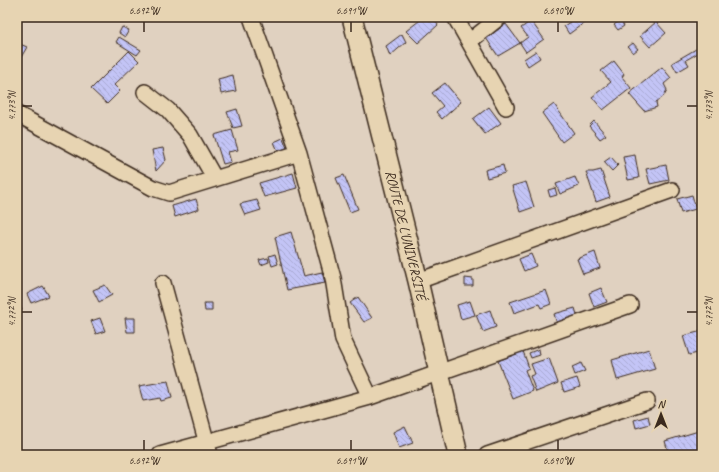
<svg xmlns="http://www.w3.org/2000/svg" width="719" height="472" font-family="Caveat,sans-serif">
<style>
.building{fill:url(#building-back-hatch);stroke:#3b2a1e}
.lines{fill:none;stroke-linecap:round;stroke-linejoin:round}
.minor-casing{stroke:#3b2a1e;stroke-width:18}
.tertiary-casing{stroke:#3b2a1e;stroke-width:22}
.minor{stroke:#e7d4b2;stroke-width:15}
.tertiary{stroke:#e7d4b2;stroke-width:19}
.ticks{fill:none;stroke:#3b2a1e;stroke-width:1.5}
.labels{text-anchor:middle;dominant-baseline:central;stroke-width:3;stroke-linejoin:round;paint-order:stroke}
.street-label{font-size:14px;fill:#3b2a1e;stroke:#e7d4b2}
.neatline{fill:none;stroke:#3b2a1e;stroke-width:1.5}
.ticks-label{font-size:10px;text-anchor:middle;fill:#3b2a1e}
</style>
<defs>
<pattern id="building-back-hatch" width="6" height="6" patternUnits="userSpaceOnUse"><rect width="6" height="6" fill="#c3c4f6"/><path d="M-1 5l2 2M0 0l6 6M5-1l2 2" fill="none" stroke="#a8a9d2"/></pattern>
</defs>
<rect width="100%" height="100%" fill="#e0d1c0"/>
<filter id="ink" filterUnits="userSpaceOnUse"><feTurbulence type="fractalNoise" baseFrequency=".025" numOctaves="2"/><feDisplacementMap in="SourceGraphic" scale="8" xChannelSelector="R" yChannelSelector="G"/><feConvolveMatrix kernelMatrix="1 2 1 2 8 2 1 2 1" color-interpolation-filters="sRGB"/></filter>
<g filter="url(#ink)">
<!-- building -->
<path class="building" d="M424 17H433L438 25 418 43 406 31Z
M577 17H592L569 34 564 26Z
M620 20 624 26 618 30 614 25Z
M531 21 544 39 526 52 520 43 528 37 521 28Z
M656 22 666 33 650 47 640 36Z
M506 24 520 43 498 56 486 38Z
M122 27 129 30 125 37 119 33Z
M402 34 406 42 390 56 386 46Z
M119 37 141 50 137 55 116 42Z
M633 43 638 49 633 53 628 47Z
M20 44 27 47 20 59 17 57V48Z
M696 49 698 53 686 60 689 65 677 72 672 63Z
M129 51 139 61 114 85 120 91 107 104 91 89Z
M536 51 540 58 528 66 524 59Z
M614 61 624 74 622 77 631 88 603 110 592 97 611 82 601 71Z
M662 67 671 78 664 84 667 90 663 97 656 102 657 107 644 111 629 94Z
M233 75 236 91 221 94 218 79Z
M445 83 461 102 442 119 436 112 443 106 432 93Z
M554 104 574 133 562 142 542 113Z
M489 107 501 123 485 134 473 119Z
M237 109 242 126 233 128 227 112Z
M594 121 606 135 600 139 589 126Z
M232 130 238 150 228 152 231 162 223 164 214 135Z
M283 138 287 148 278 151 274 142Z
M163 148 166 160 156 171 152 150Z
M635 155 639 178 628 180 623 157Z
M611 157 618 165 612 171 604 162Z
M503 165 505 173 487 178 485 170Z
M666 165 669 180 650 184 646 169Z
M601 170 610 197 596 202 586 172H593Z
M293 173 297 188 264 197 259 183Z
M344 175 358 209 350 212 336 178Z
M575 177 579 186 560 194 556 184Z
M526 182 534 207 520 212 512 186Z
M555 188 557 195 550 197 548 190Z
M692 195 696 209 681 213 677 199Z
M196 199 199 209 175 217 172 206Z
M257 200 261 210 245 215 240 204Z
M291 232 304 276 322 272 325 283 287 290 275 237Z
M595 252 600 268 583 274 577 259Z
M275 254 278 264 272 266 269 256Z
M531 254 536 266 524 271 519 259Z
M268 258 269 262 261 265 259 260Z
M465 278 473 279V286H465Z
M105 285 112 295 99 302 93 290Z
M43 286 49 296 31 303 27 294Z
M601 288 607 302 594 307 589 293Z
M546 290 551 304 541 308 539 304 514 313 510 302Z
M358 297 372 318 364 322 350 303Z
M17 300 22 310 17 313Z
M470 301 475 315 461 319 457 305Z
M204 303H212V311H205Z
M575 308 578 318 557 324 554 314Z
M490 310 496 327 483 332 476 315Z
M100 318 105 331 96 334 91 321Z
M125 318H135V332H127Z
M702 331V352L689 355 683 336Z
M539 349 540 355 531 358 529 353Z
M649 349 655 369 617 380 612 360Z
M523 351 529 368 525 370 533 391 513 399 498 361Z
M549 358 558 383 536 392 530 376 535 374 531 364Z
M581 363 585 371 575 375 572 367Z
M577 378 580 387 564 392 561 383Z
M168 381 172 398 161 401 160 398 143 401 139 386Z
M648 416 650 424 636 428 634 420Z
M405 426 413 443 399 448 393 432Z
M702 430V454L669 455 665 441Z"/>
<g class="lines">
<defs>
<path id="minor" d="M251 17 299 153 333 278 343 340 370 397
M455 17 506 107
M470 41 500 17
M145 92 168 110 190 135 215 179
M17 114 153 188 169 193 299 153
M418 281 672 190
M163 283 210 455
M160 455 370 397 630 305
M487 455 647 401"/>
<g id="tertiary">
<path id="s1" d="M352 17 418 281 458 455"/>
</g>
</defs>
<!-- minor casing -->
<use href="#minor" class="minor-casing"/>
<!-- tertiary casing -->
<use href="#tertiary" class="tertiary-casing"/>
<!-- minor -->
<use href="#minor" class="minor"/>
<!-- tertiary -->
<use href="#tertiary" class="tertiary"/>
</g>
</g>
<!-- ticks -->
<path class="ticks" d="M144 22V32M351 22V32M558 22V32M22 106H32M687 106H697M22 312H32M687 312H697M144 440V450M351 440V450M558 440V450"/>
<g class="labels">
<!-- street labels -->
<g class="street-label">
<text stroke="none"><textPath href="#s1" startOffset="225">ROUTE DE L'UNIVERSITÉ</textPath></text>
</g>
</g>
<!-- margin -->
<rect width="719" height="472" fill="none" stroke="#e7d4b2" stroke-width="44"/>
<!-- north arrow -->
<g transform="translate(661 414)" stroke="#e7d4b2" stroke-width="3" paint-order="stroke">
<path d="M0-3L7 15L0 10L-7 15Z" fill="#3b2a1e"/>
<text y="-6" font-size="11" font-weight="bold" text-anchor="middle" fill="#3b2a1e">N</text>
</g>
<rect x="22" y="22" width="675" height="428" class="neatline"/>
<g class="ticks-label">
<text x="144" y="14">6.692°W</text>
<text x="351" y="14">6.691°W</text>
<text x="558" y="14">6.690°W</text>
<text transform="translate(11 106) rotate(-90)" y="4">4.773°N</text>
<text transform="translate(708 106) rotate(-90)" y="4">4.773°N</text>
<text transform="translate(11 312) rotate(-90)" y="4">4.772°N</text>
<text transform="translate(708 312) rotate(-90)" y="4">4.772°N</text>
<text x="144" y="464">6.692°W</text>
<text x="351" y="464">6.691°W</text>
<text x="558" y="464">6.690°W</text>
</g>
</svg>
